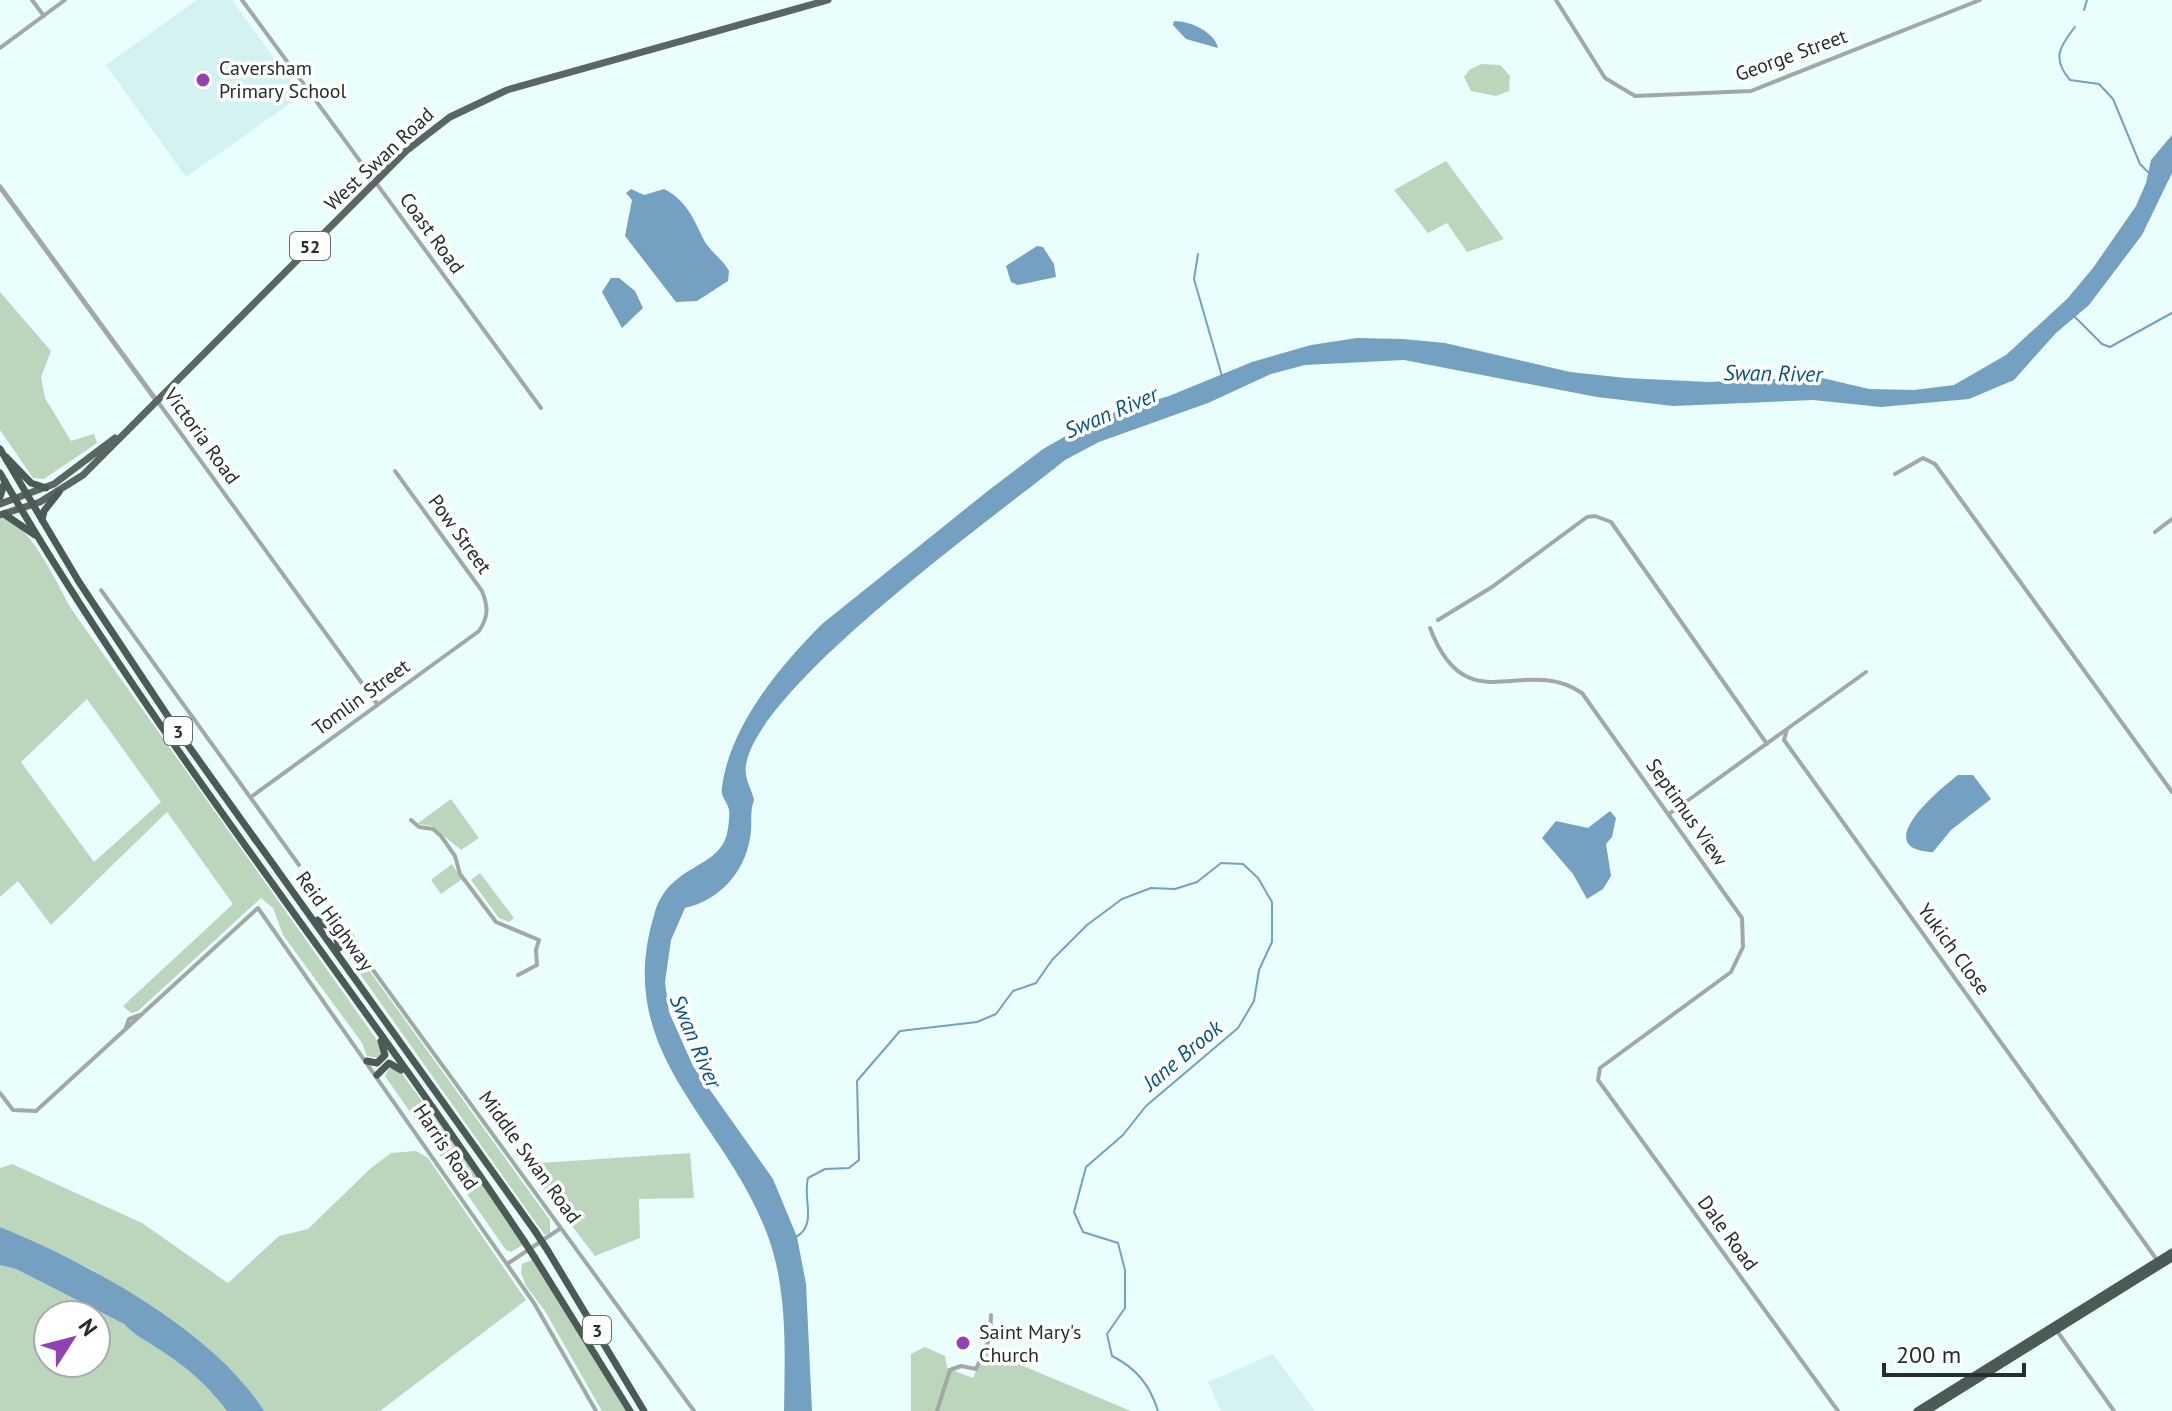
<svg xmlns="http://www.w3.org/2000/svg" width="2172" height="1411" font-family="'PT Sans',sans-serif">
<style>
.built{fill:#d4f2f2}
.green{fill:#bcd6bd;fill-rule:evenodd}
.water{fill:#74a0c2}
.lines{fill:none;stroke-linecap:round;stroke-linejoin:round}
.stream{stroke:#74a0c2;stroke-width:2}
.minor{stroke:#a1a8a5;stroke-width:4}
.tertiary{stroke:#a1a8a5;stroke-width:5}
.primary{stroke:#596661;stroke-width:7}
.trunk{stroke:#4c5a55;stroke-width:7}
.trunk-bridge{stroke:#4c5a55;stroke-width:7}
.poi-dot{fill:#9143b3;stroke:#fff;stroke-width:3}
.labels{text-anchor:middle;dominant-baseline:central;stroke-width:7;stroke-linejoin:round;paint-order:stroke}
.shield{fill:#fff;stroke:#676c6c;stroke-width:2}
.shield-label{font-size:18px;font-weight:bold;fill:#262d2d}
.street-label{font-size:20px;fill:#262d2d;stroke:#fff}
.poi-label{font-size:20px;fill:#262d2d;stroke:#fff;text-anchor:start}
.water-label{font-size:22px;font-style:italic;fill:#085582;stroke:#fff}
</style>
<rect width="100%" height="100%" fill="#eafefd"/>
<!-- built -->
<path class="built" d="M197 0H232L301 96 186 177 106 65Z
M1273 1354 1315 1411H1221L1208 1382Z"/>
<!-- green -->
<path class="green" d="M1481 64 1500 65 1510 76 1509 91 1496 96 1471 91 1464 77 1469 70Z
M1446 161 1504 239 1467 252 1447 223 1428 233 1394 190Z
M0 292 51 351 41 377 45 398 71 441 94 434 97 443 44 479 33 478 0 430Z
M4 518C30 524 59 587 72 610L379 1043 382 1054 378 1058 367 1056 362 1043 283 935 273 908 261 898 138 1011 131 1013 123 1006 233 904 167 812 51 925 18 881 0 897V519ZM87 699 161 802 94 862 21 762Z
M451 799 479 838 461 850 432 826 417 824Z
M452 864 462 879 441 894 431 880Z
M480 873 514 918 509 922 499 918 471 880Z
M342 933 550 1220V1233L545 1235 536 1223 344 951 338 937Z
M389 1068 399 1070 471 1166 523 1245 511 1252 506 1250 385 1076Z
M416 1151 428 1158 526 1300 380 1411H263L185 1332 91 1269 0 1227V1168L12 1164 142 1223 228 1283 279 1236 308 1229 371 1168 391 1153Z
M690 1153 694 1198 639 1199 640 1238 595 1256 524 1164Z
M532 1260 626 1411H602L545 1311 526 1286 521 1273 522 1264Z
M0 1265 16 1269 124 1324C135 1336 147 1341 161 1350 185 1365 210 1388 227 1411H0ZM48 1315H96V1363H48Z
M925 1347 945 1356 947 1368 973 1378 985 1350 1131 1411H911V1354Z"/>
<!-- water -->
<path class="water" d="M1174 21C1190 21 1215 32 1218 48L1186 39 1173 25Z
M2172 135V173L2142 235 2089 305 2056 333 2014 380 1969 399 1881 407 1813 400 1673 406 1597 397 1404 360 1305 365 1271 374 1208 403 1099 442 1065 460C996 516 759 685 746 765 744 779 751 787 754 800 749 813 753 825 750 838 744 874 719 900 685 908L671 940 665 982 669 1012 693 1066 773 1179 797 1237 806 1284 812 1411H784C785 1351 788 1287 766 1231 721 1115 611 1052 655 912 670 866 711 870 725 840 728 834 730 816 729 810 728 802 720 797 722 787 730 726 779 667 822 624L989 490 1043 449 1099 417 1169 396 1252 362 1311 345 1357 338 1403 339 1445 343 1570 372 1626 378 1709 382 1818 377 1869 389 1914 390 1954 385 2006 355 2067 299 2093 268 2136 206 2146 183 2151 160Z
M631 189 644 195 664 189C688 201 694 221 705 242 712 253 723 260 729 271L728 281 697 301 676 302 625 236 632 200 626 193Z
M1037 246 1043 247 1054 264 1056 277 1018 285 1011 282 1006 266Z
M611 278H619L635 291 643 308 622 328 602 292Z
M1958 775H1973L1991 799 1951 830 1933 852C1867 849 1941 788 1958 775Z
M1610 811 1616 818 1612 837 1606 844 1611 876 1603 889 1587 899 1573 874 1542 838 1556 821 1588 828Z
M0 1227C86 1262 213 1330 264 1411H227C210 1388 185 1365 160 1350 147 1341 135 1336 124 1324L16 1269 0 1265Z"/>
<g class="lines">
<!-- stream -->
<path class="stream" d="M2084 10 2087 0
M2075 27C2059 47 2052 59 2070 80L2099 84 2113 99 2140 164 2148 172
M1198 254 1194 279 1222 376
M2074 316 2102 344 2110 347 2172 313
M794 1238C819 1226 802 1199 808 1178L825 1169 849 1168 859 1160 857 1081 900 1031 977 1022 996 1014 1013 991 1036 983 1052 960 1087 925 1122 899 1151 888 1175 889 1197 882 1221 863 1243 864 1258 878 1272 902V942L1259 970 1254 1001 1238 1028 1146 1106 1123 1135 1086 1167 1074 1212 1083 1232 1118 1243 1125 1270V1308L1107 1334 1112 1356C1136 1368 1150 1385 1158 1411"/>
<!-- minor -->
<path class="minor" d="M32 0 44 16
M242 0 541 408
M1556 0 1605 78 1635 96 1751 91 1980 0
M0 48 65 0
M158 402 377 704
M1895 474 1923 458 1935 464 2172 792
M2155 532 2172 519
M101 590 299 865
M1438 620 1492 587 1587 517 1595 516 1611 522 1767 744
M1430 628C1467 725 1524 653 1582 693L1742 918 1743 947 1731 972 1600 1068 1598 1080 1838 1411
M1866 672 1787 729 1784 740 2157 1260
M251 797 479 631C489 616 488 606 482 591L395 471
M1669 814 1787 729
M411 820 419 827 433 829 441 836 455 856 460 874 496 922 539 940 536 950 537 965 518 975
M339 924 348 929 365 959 694 1411
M126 1027 129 1019 140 1015
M0 1093 13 1110 36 1111 258 908 534 1303 596 1411
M507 1264 561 1228
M2057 1331 2114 1411
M937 1411 950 1370 961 1366 976 1369 990 1338 991 1315"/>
<!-- tertiary -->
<path class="tertiary" d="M0 187 156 400"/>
<!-- primary -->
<path class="primary" d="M0 504 54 484 115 438
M0 515 40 502 83 475 406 151 450 117 507 90 828 0"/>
<!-- trunk -->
<path class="trunk" d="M0 449 79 582 175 727 535 1231
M6 457 31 483 46 488
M0 473C155 742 353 982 524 1241
M0 497 5 481
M4 514 35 535
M42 520 44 511 59 492
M318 920 325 925 339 924 336 935 339 948
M367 1061 377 1063 385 1055 381 1041
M377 1075 389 1063 401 1070
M548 1251 644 1411
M535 1258 630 1411
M1917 1411 2172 1252
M1927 1411 2172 1258"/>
<!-- trunk-bridge -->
<path class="trunk-bridge" d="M535 1231 548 1251
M524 1241 535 1258"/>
</g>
<!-- markers -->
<g class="poi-dot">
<circle cx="203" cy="80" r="8"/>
<circle cx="963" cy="1343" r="8"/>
</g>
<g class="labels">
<!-- shield labels -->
<g class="shield">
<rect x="290" y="232" width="40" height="28" rx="6"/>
<rect x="164" y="717" width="28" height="28" rx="6"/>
<rect x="583" y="1316" width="28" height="28" rx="6"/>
</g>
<g class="shield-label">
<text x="310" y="246">52</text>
<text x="178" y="731">3</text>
<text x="597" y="1330">3</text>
</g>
<!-- street labels -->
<g class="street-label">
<text transform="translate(1791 55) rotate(-20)">George Street</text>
<text transform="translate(379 159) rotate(-43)">West Swan Road</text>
<text transform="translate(432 233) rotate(54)">Coast Road</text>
<text transform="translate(202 436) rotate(54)">Victoria Road</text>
<text transform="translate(460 534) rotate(54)">Pow Street</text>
<text transform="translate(361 697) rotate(-36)">Tomlin Street</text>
<text transform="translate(1687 812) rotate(55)">Septimus View</text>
<text transform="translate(335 921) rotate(54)">Reid Highway</text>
<text transform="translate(1954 949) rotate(54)">Yukich Close</text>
<text transform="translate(446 1147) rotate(56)">Harris Road</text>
<text transform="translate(530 1157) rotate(54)">Middle Swan Road</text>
<text transform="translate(1728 1233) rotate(54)">Dale Road</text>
</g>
<!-- poi labels -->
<g class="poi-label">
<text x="219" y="68">Caversham<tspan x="219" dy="23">Primary School</tspan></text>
<text x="979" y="1332">Saint Mary's<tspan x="979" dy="23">Church</tspan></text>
</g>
<!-- water labels -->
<g class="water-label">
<text transform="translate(1773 373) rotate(1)">Swan River</text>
<text transform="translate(1111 412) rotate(-23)">Swan River</text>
<text transform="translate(696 1041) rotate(67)">Swan River</text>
<text transform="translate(1182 1055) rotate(-40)">Jane Brook</text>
</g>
</g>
<!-- north arrow -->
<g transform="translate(72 1339) rotate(54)"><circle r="38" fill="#ffffff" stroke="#a8abab" stroke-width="2"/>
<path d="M0-6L14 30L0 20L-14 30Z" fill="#9143b3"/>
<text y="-12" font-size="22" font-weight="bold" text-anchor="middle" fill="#262d2d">N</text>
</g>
<!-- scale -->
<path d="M1884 1363v12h140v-12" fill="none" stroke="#262d2d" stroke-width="4"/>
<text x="1896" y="1363" font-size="24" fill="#262d2d" stroke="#ffffff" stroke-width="6" paint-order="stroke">200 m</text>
</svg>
